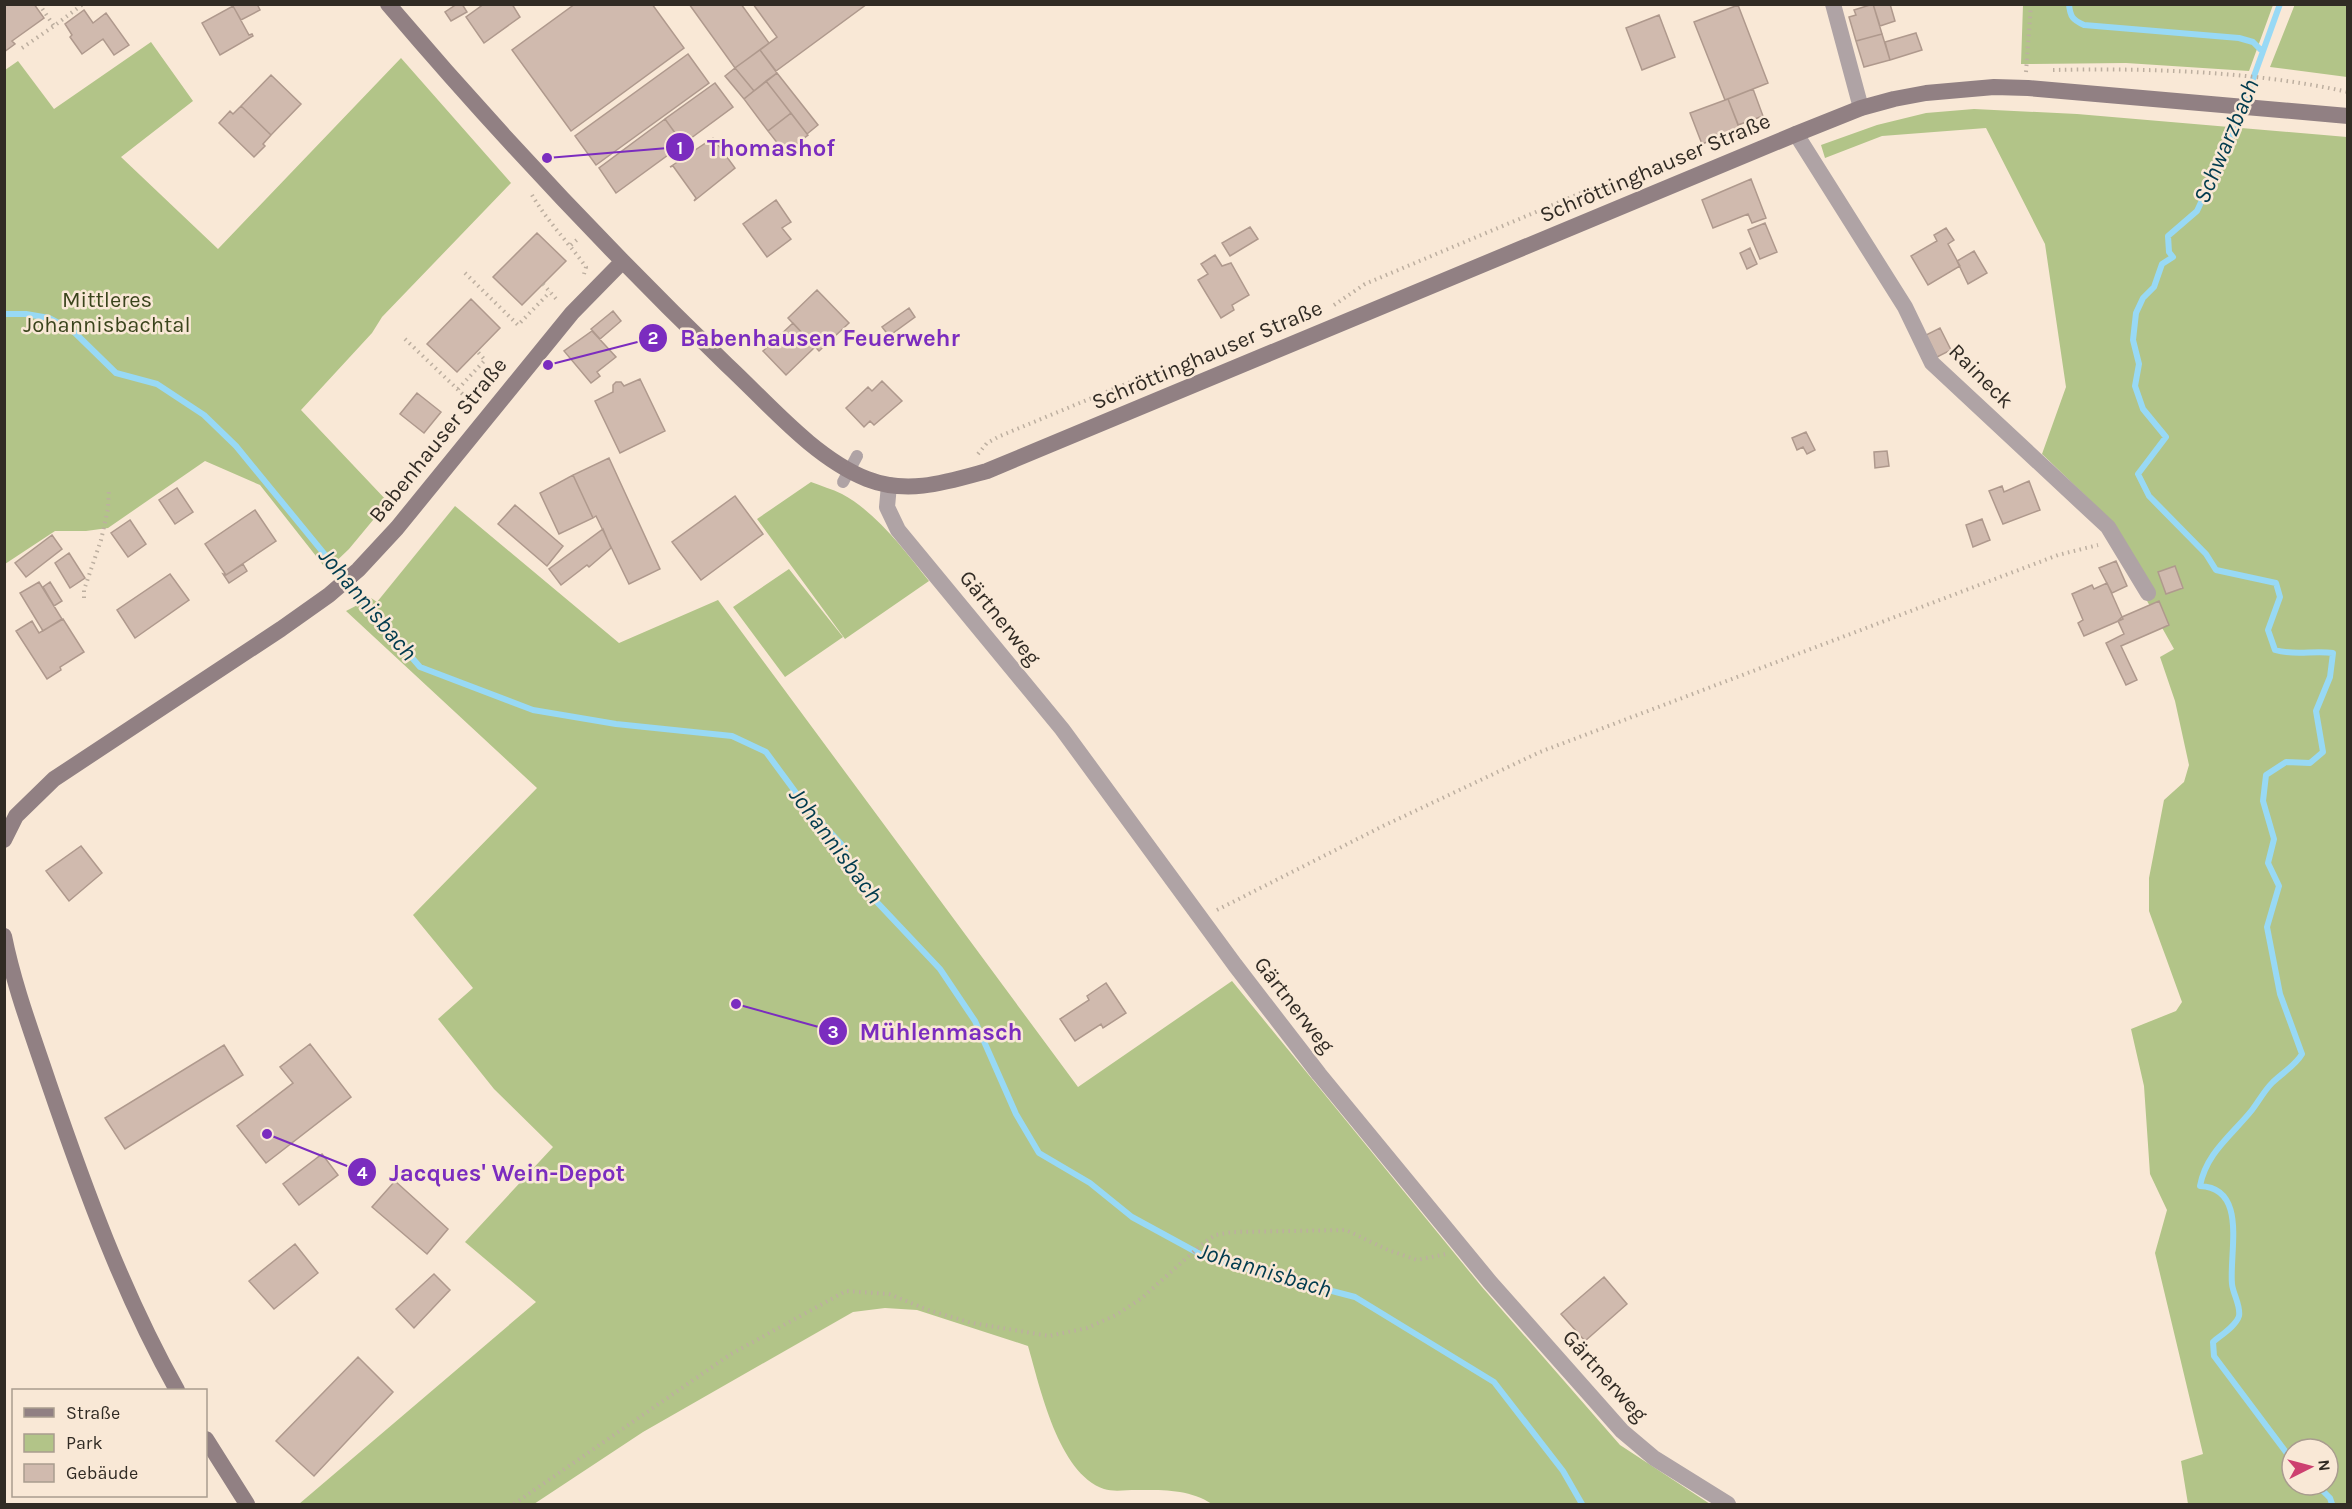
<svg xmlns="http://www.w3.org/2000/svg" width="2352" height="1509" font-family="Karla,sans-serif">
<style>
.green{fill:#b2c488;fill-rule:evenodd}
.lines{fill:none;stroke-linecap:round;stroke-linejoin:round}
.stream{stroke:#98d9f5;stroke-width:6}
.building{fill:#d0baae;stroke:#af998d;stroke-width:1.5}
.path{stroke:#bdafa0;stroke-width:4;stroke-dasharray:1.5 4.5;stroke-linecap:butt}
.service{stroke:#afa3a5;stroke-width:12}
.minor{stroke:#afa3a5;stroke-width:16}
.secondary{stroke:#918083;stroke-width:16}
.labels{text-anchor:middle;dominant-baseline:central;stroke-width:5;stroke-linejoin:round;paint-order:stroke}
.street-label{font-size:22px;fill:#312b24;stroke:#f9e8d6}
.park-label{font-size:22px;fill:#3a441c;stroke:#f9e8d6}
.water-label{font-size:24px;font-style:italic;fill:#013b4e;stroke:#f9e8d6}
.leader{fill:none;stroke:#7b2cbf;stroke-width:2}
.callout-dot{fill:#7b2cbf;stroke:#f9e8d6;stroke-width:2}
.mark-label{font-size:18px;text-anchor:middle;font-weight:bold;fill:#fff}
.callout-label{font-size:24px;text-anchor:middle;font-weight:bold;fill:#7b2cbf;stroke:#f9e8d6;stroke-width:5;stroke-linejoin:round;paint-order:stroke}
</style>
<rect width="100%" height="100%" fill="#f9e8d6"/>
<!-- green -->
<path class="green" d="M2295 4 2347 5V77L2270 67Z
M2023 5V4L2273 5 2249 71 2126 63 2021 64Z
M151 42 193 101 121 157 218 249 401 58 511 183 382 317 372 333 301 410 388 502 349 549 327 570 260 485 205 461 108 528 86 531H55L5 564V70L18 61 54 109Z
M1974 109 2077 114 2347 137V1504H2188L2181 1461 2203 1454 2155 1253 2167 1210 2150 1174 2144 1086 2131 1029 2176 1011 2182 1002 2149 911V878L2164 800 2184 782 2189 765 2175 701 2160 657 2174 649 2091 501 2042 454 2066 387 2045 244 1986 128 1882 136 1825 158 1821 145 1877 125 1926 113ZM2292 1449H2328V1485H2292Z
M811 482C821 486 832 489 842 494 877 513 904 550 929 581L845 639 757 519Z
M455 506 619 643 718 600 1078 1087 1232 981 1482 1287 1620 1445 1710 1504H1212C1189 1489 1163 1490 1136 1490 1126 1490 1113 1492 1104 1489 1058 1473 1040 1387 1028 1346L917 1310 885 1308 853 1312 643 1432 534 1504H299L536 1302 465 1242 553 1147 494 1089 438 1019 473 988 413 915 537 788 346 611 371 598 377 602Z
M789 569 843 637 785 677 733 607Z"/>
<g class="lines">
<!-- stream -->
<path class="stream" d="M2069 4C2070 17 2073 20 2084 25L2239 38 2253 42 2262 51
M2280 4 2235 129 2197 211 2168 236 2169 252 2173 257 2162 264 2154 287 2143 298 2136 313 2133 340 2139 364 2135 386 2143 409 2166 437 2138 474 2149 496 2206 554 2216 570 2276 583 2280 597 2268 630 2275 650C2295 656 2314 650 2333 653L2330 677 2316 711 2323 752 2310 763 2286 762 2266 775 2263 801 2274 839 2268 863 2279 886 2267 927 2280 994 2302 1054C2295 1066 2282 1073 2272 1083 2264 1091 2259 1101 2252 1110 2232 1135 2206 1153 2200 1186 2248 1188 2229 1252 2232 1284 2233 1294 2241 1306 2239 1316 2236 1326 2221 1335 2213 1342L2214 1356 2292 1460
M4 314H26L49 318 72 330 116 373 157 384 204 415 236 446 367 606 420 667 533 710 616 724 732 736 766 752 805 805 843 846 857 881 940 969 975 1021 1016 1114 1039 1153 1090 1183 1132 1217 1209 1259 1355 1297 1494 1382 1563 1471 1582 1504
M2317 1485 2330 1498 2332 1504"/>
</g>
<!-- building -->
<path class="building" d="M4 4H34L44 18 12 41 15 44 4 52Z
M235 4H257L260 10 241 20 233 6Z
M457 4H462L467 12 451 21 445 12Z
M484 4H512L520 17 484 43 466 17Z
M575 4H652L684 48 571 131 512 50Z
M689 4H741L769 43 735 68Z
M753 4H867L776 71 760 50 777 37Z
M1873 4 1882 34 1856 41 1849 17 1856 15 1854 10Z
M1873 4H1890L1895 21 1880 26Z
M1738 5 1768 83 1725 100 1694 22Z
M233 6 249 35 252 34 253 36 220 55 202 23Z
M84 10 93 23 106 13 129 45 114 55 103 39 82 54 70 37 72 35 65 24Z
M1659 15 1675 57 1642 70 1626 28Z
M1916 33 1922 50 1890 60 1885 42Z
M1882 34 1890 60 1864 67 1856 41Z
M760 50 777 73 754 91 735 68Z
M688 54 709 83 596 165 575 136Z
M735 68 754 91 744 99 725 76Z
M777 73 818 125 807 134 766 81Z
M271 75 301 104 271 135 241 106Z
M766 81 791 113 768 131 744 99Z
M715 83 733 107 683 144 665 119Z
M1753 89 1763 116 1738 125 1728 99Z
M1728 99 1740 129 1702 144 1690 113Z
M241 106 271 135 263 144 265 146 254 157 219 123 230 111 233 114Z
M791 113 808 135 785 153 768 131Z
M665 119 683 144 616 193 599 168Z
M713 138 735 168 694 201 696 198 673 166 670 167Z
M1751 179 1766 218 1752 223 1748 214 1713 228 1702 200Z
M776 200 791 222 782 228 791 239 767 257 743 224Z
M1765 223 1777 252 1760 259 1748 230Z
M1250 227 1258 239 1230 256 1222 243Z
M1946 228 1954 240 1948 244 1960 266 1928 285 1911 256 1937 241 1934 235Z
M537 233 566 261 522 305 493 277Z
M1750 248 1757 264 1747 269 1740 253Z
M1974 251 1987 273 1968 284 1957 261Z
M1215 255 1222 266 1231 263 1249 295 1232 305 1234 310 1221 318 1198 280 1208 274 1201 264Z
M817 290 849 323 819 351 788 318Z
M471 299 500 328 457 372 427 344Z
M909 308 915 317 889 336 882 327Z
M613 311 621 321 600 339 591 329Z
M793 323 815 347 786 375 763 351Z
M1940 328 1951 350 1937 357 1926 335Z
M592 331 616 357 597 372 600 376 591 383 564 351Z
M640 379 665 431 620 453 595 401 613 392V385L616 382H621L624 386Z
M882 381 902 401 874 425 870 421 864 427 846 408 868 387 872 391Z
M417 393 441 412 424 433 400 414Z
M1806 432 1815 450 1807 454 1803 447 1797 450 1792 438Z
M1887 451 1889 466 1875 468 1874 452Z
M609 458 660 569 629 584 596 516 593 518 573 475Z
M573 475 593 518 559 534 540 493Z
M2029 481 2040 510 2003 524 1989 491 2002 486 2004 492Z
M177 488 193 512 175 524 159 500Z
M735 496 763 534 701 580 672 542Z
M515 505 563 546 547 566 498 524Z
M255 510 276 541 226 575 205 544Z
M1982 519 1990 540 1973 547 1966 525Z
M130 520 146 544 128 557 111 533Z
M603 529 611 548 589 567 587 565 561 585 549 569Z
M52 535 62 549 26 577 15 563Z
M69 553 85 578 70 588 55 563Z
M2116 561 2127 586 2112 593 2099 568Z
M243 564 247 571 229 583 223 574 226 575Z
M2175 566 2183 588 2166 594 2158 572Z
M170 574 189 600 135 638 117 610Z
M39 582 62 619 43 631 20 593Z
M50 582 62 601 54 606 43 587Z
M2107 583 2123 619 2084 636 2078 623 2083 620 2072 594 2092 585 2094 589Z
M2159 601 2169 625 2121 646 2137 680 2126 685 2106 643 2124 634 2118 621 2122 617Z
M63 619 84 652 60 667 61 670 47 679 16 631 32 621 39 633Z
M81 846 102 873 69 901 46 871Z
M1106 983 1126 1013 1103 1028 1101 1024 1075 1041 1060 1019 1089 1000 1087 996Z
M310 1044 351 1097 266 1163 237 1126 293 1083 280 1067Z
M224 1045 243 1075 125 1149 105 1118Z
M322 1154 338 1175 299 1205 283 1184Z
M395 1181 448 1229 427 1254 372 1207Z
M295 1244 318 1273 274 1309 249 1281Z
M434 1274 450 1290 414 1328 396 1309Z
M1604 1277 1627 1304 1585 1341 1561 1314Z
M358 1357 393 1392 314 1476 276 1441Z"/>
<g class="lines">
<!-- path -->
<path class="path" d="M39 4 54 26 83 4
M22 48 54 26
M2053 70C2149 68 2253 71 2348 92
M2026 72 2031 4
M532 195C547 221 568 242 586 267L584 274
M571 245 578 239
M465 273 518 325 550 292
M543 284 558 301
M1334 305 1365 284 1588 190 1619 187
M405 339 474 405
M458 389 485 360 477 351
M978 454 987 443 1000 436 1157 371 1184 368
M84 598V590L101 540 108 509 109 488
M1217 910 1381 827 1540 752 2058 555 2098 545
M514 1504 731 1354 846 1291 889 1294 931 1311 972 1323 1049 1336 1087 1328 1116 1315 1142 1298 1200 1246 1215 1235 1233 1232 1346 1230 1388 1250 1417 1260 1446 1254"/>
<!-- service -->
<path class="service" d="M843 482 857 456"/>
<!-- minor -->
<path class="minor" d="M1833 4 1861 108
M1796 134 1905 307 1932 363 2108 527 2148 593
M889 485 887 507 898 530 1062 729 1235 965 1319 1074 1490 1282 1622 1431 1654 1458 1728 1504"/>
<!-- secondary -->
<path class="secondary" d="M388 4C496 131 608 250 727 365 768 403 814 458 867 479 908 495 947 482 987 471L1796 134 1861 108 1894 99 1926 93 1994 87 2028 88 2348 116
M4 840 16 816 54 779 281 629 329 595 358 570 397 528 572 313 622 262
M4 936C14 986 33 1036 49 1084 85 1189 123 1294 177 1390
M206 1439 247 1504"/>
</g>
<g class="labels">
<!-- street labels -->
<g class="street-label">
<text transform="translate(1655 168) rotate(-23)">Schröttinghauser Straße</text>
<text transform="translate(1207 355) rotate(-23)">Schröttinghauser Straße</text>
<text transform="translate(1981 376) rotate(45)">Raineck</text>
<text transform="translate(438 440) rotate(-51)">Babenhauser Straße</text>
<text transform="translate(1000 618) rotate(51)">Gärtnerweg</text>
<text transform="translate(1294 1005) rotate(52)">Gärtnerweg</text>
<text transform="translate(1605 1376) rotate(48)">Gärtnerweg</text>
</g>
<!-- park labels -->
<g class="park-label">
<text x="107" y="300">Mittleres<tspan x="107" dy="25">Johannisbachtal</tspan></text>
</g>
<!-- water labels -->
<g class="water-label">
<text transform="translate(2226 141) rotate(-67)">Schwarzbach</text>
<text transform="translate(368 604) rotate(50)">Johannisbach</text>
<text transform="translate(836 845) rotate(53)">Johannisbach</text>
<text transform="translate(1265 1270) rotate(17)">Johannisbach</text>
</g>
</g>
<!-- callouts -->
<path class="leader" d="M547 158L680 147M548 365L653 338M736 1004L833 1031M267 1134L362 1172"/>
<g class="callout-dot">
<circle cx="547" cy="158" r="6"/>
<circle cx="548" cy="365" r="6"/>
<circle cx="736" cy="1004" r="6"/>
<circle cx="267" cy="1134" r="6"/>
<circle cx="680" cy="147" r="15"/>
<circle cx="653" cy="338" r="15"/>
<circle cx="833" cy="1031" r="15"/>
<circle cx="362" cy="1172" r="15"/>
</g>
<g class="mark-label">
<text x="680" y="154">1</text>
<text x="653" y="344">2</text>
<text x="833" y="1038">3</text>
<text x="362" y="1179">4</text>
</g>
<g class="callout-label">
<text x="771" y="156">Thomashof</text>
<text x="820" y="346">Babenhausen Feuerwehr</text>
<text x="941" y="1040">Mühlenmasch</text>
<text x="507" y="1181">Jacques' Wein-Depot</text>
</g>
<!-- border -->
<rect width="2352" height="1509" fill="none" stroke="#312b24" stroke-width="12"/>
<!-- legend -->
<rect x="12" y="1389" width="195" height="108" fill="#f9e8d6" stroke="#a99c8f" stroke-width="1.5"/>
<rect x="24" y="1408" width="30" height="9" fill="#918083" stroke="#a99c8f" stroke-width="1.5"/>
<text x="66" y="1419" font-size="18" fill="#312b24">Straße</text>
<rect x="24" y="1434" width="30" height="18" fill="#b2c488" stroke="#a99c8f" stroke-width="1.5"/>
<text x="66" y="1449" font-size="18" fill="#312b24">Park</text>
<rect x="24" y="1464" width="30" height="18" fill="#d0baae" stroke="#a99c8f" stroke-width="1.5"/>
<text x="66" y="1479" font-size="18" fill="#312b24">Gebäude</text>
<!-- north arrow -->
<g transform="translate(2310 1467) rotate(84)"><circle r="28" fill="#f9e8d6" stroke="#a99c8f" stroke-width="1.5"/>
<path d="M0-4.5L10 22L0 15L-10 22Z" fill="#cd4070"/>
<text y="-9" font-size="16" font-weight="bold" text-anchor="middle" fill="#312b24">N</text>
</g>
</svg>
